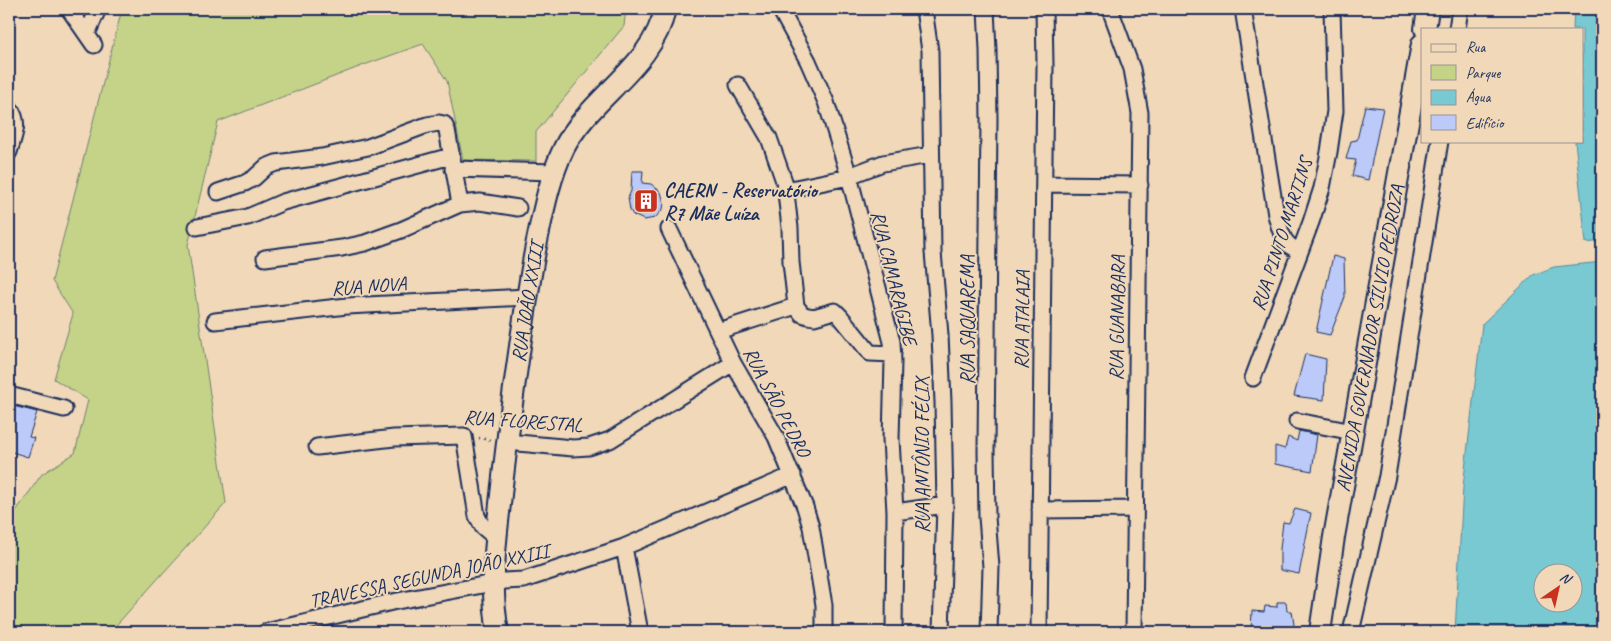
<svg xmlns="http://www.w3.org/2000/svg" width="1611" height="641" font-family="Caveat,sans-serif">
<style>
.green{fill:#c4d387;stroke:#708172}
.water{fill:#78c9d1;stroke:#538ba3;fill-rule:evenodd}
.building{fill:#bccafa;stroke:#1b2f5e}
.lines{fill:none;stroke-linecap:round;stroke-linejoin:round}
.minor-casing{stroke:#1b2f5e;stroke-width:19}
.major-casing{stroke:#1b2f5e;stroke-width:24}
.path{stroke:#1b2f5e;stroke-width:2.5;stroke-dasharray:1 4;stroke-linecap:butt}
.minor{stroke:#f0d8b8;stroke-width:15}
.major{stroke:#f0d8b8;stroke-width:20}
.labels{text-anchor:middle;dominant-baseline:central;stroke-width:4;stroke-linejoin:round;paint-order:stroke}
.poi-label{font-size:20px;font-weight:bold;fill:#1b2f5e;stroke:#f0d8b8;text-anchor:start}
.street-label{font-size:20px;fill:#1b2f5e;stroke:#f0d8b8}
</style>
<rect width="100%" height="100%" fill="#f0d8b8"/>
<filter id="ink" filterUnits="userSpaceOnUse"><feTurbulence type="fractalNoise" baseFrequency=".02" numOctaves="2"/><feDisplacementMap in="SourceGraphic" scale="10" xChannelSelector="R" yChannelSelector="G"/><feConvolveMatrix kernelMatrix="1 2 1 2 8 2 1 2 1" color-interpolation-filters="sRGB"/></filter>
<g filter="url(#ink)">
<!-- green -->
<path class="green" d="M122 9H626L624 26 536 132V161L463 160 447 81 423 44 364 65 218 122 188 245 226 503 110 632H9V521L42 474 75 453 88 400 54 379 73 314 52 281Z"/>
<!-- water -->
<path class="water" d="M1574 9H1602V241L1586 243 1575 141H1582V29H1573Z
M1602 262V632H1455L1463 487 1482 324 1533 275 1554 267ZM1544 574H1574V604H1544Z"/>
<!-- building -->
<path class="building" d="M1365 106 1383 108 1368 180 1352 176 1356 160 1346 159 1351 141 1357 140Z
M632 171H643L642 183 651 184 661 192 664 203 663 209 655 218 644 220 633 215 630 210 628 198 631 191Z
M1333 256 1344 259 1345 297 1330 335 1316 332Z
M1305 354 1326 359 1324 400 1294 396Z
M9 405 37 412 29 437 34 438 28 457 9 451Z
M1299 431 1317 435 1312 471 1275 464V446L1285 449 1288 437 1297 441Z
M1295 509 1311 513 1299 574 1280 570V549L1283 522 1289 523Z
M1277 602H1286L1287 611H1292L1294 625 1289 631 1251 632 1252 611 1264 612 1265 606 1277 607Z"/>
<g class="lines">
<defs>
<path id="minor" d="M69 9 94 45
M780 9 808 61 826 102 849 176 892 342 893 361 891 439 895 512 894 632
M924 9 930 51 933 252 940 335 943 402 945 505 941 632
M986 9 988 50 989 119 986 451 987 517 991 567 989 632
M1110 9 1132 69 1140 113 1134 632
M1243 9 1276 215C1280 229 1283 248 1300 250
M1457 29 1460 9
M87 34 98 9
M738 85 769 138 785 184 790 228 791 262 796 306 802 314 808 316 814 317 835 311 840 316 870 353 893 354
M9 107C21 123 14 135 9 152
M453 169 554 172
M1044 184 1140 185
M786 190 844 178 883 163 930 155
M218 192 245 183 254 178 266 167 276 163 322 157 368 147 427 125 439 123 444 124 447 130 460 204
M197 227 248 217 283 202 451 156
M669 229 733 363 776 437 805 507 811 527 824 605V632
M265 258 342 248 365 243 401 230 460 204 480 202 518 208
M215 321 347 306 527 297
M718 331 796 306
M1253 378 1311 222 1322 188 1329 152 1335 111 1332 9
M9 395 64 409
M1297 421 1353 432
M507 442 573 448 589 447 610 440 733 363
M317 447 394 438 464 436 477 516 483 527 496 538
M1040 510 1135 509
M895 512 945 505
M624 547 640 632
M266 632 392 602 504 581 524 580 624 547 793 475
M1039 632 1045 65 1044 9
M1351 632 1387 476 1440 141"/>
<g id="major">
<path d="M1425 29 1428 9"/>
<path id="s1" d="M498 632C490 589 495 547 500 504 504 465 509 427 514 388 521 340 527 293 536 246 543 213 549 179 564 148 590 97 654 66 665 9"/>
<path id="s2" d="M1320 632 1334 537 1422 44"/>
</g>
</defs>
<!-- minor casing -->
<use href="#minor" class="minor-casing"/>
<!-- major casing -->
<use href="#major" class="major-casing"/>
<!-- path -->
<path class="path" d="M479 438 491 440"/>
<!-- minor -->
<use href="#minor" class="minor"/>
<!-- major -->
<use href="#major" class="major"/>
</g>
</g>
<!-- icons -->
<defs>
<symbol id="building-square" viewBox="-11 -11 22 22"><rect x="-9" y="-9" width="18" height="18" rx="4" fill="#c8321e" stroke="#f0d8b8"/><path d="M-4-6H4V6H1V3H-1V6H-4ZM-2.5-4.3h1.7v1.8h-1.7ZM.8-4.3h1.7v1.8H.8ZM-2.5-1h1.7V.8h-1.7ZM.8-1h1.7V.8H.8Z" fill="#fff"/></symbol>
</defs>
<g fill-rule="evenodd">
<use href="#building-square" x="632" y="187" width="28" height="28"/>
</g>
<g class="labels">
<!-- poi labels -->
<g class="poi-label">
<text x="664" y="190">CAERN - Reservatório<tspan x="664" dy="23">R7 Mãe Luíza</tspan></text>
</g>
<!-- street labels -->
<g class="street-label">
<text transform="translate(1282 234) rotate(-72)">RUA PINTO MARTINS</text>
<text transform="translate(894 278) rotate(76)">RUA CAMARAGIBE</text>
<text transform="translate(369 286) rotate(-4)">RUA NOVA</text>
<text stroke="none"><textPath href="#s1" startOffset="332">RUA JOÃO XXIII</textPath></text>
<text transform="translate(1117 318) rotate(-89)">RUA GUANABARA</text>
<text transform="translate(967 320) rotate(-90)">RUA SAQUAREMA</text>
<text transform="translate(1022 320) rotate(-89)">RUA ATALAIA</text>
<text stroke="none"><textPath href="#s2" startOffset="298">AVENIDA GOVERNADOR SÍLVIO PEDROZA</textPath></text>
<text transform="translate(777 402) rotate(62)">RUA SÃO PEDRO</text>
<text transform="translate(523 421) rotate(4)">RUA FLORESTAL</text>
<text transform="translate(922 455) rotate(-90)">RUA ANTÔNIO FÉLIX</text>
<text transform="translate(429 576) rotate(-12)">TRAVESSA SEGUNDA JOÃO XXIII</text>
</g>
</g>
<!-- margin -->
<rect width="1611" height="641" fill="none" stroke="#f0d8b8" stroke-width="30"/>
<rect x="15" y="15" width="1581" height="611" fill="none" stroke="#1b2f5e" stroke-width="2" filter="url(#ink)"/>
<!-- legend -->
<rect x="1421" y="28" width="162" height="115" fill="#f0d8b8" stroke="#9b9494"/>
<rect x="1431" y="44" width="25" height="8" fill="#f0d8b8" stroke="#9b9494"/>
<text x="1466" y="52" font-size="15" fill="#1b2f5e">Rua</text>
<rect x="1431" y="65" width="25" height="15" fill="#c4d387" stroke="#9b9494"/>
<text x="1466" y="78" font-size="15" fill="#1b2f5e">Parque</text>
<rect x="1431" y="90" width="25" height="15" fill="#78c9d1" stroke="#9b9494"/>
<text x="1466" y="102" font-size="15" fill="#1b2f5e">Água</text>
<rect x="1431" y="115" width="25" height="15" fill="#bccafa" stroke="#9b9494"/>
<text x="1466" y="128" font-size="15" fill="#1b2f5e">Edifício</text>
<!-- north arrow -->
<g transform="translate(1558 588) rotate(34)"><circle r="24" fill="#f0d8b8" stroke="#9b9494"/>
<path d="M0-4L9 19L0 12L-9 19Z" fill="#c8321e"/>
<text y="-8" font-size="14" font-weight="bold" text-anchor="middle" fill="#1b2f5e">N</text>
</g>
</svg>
